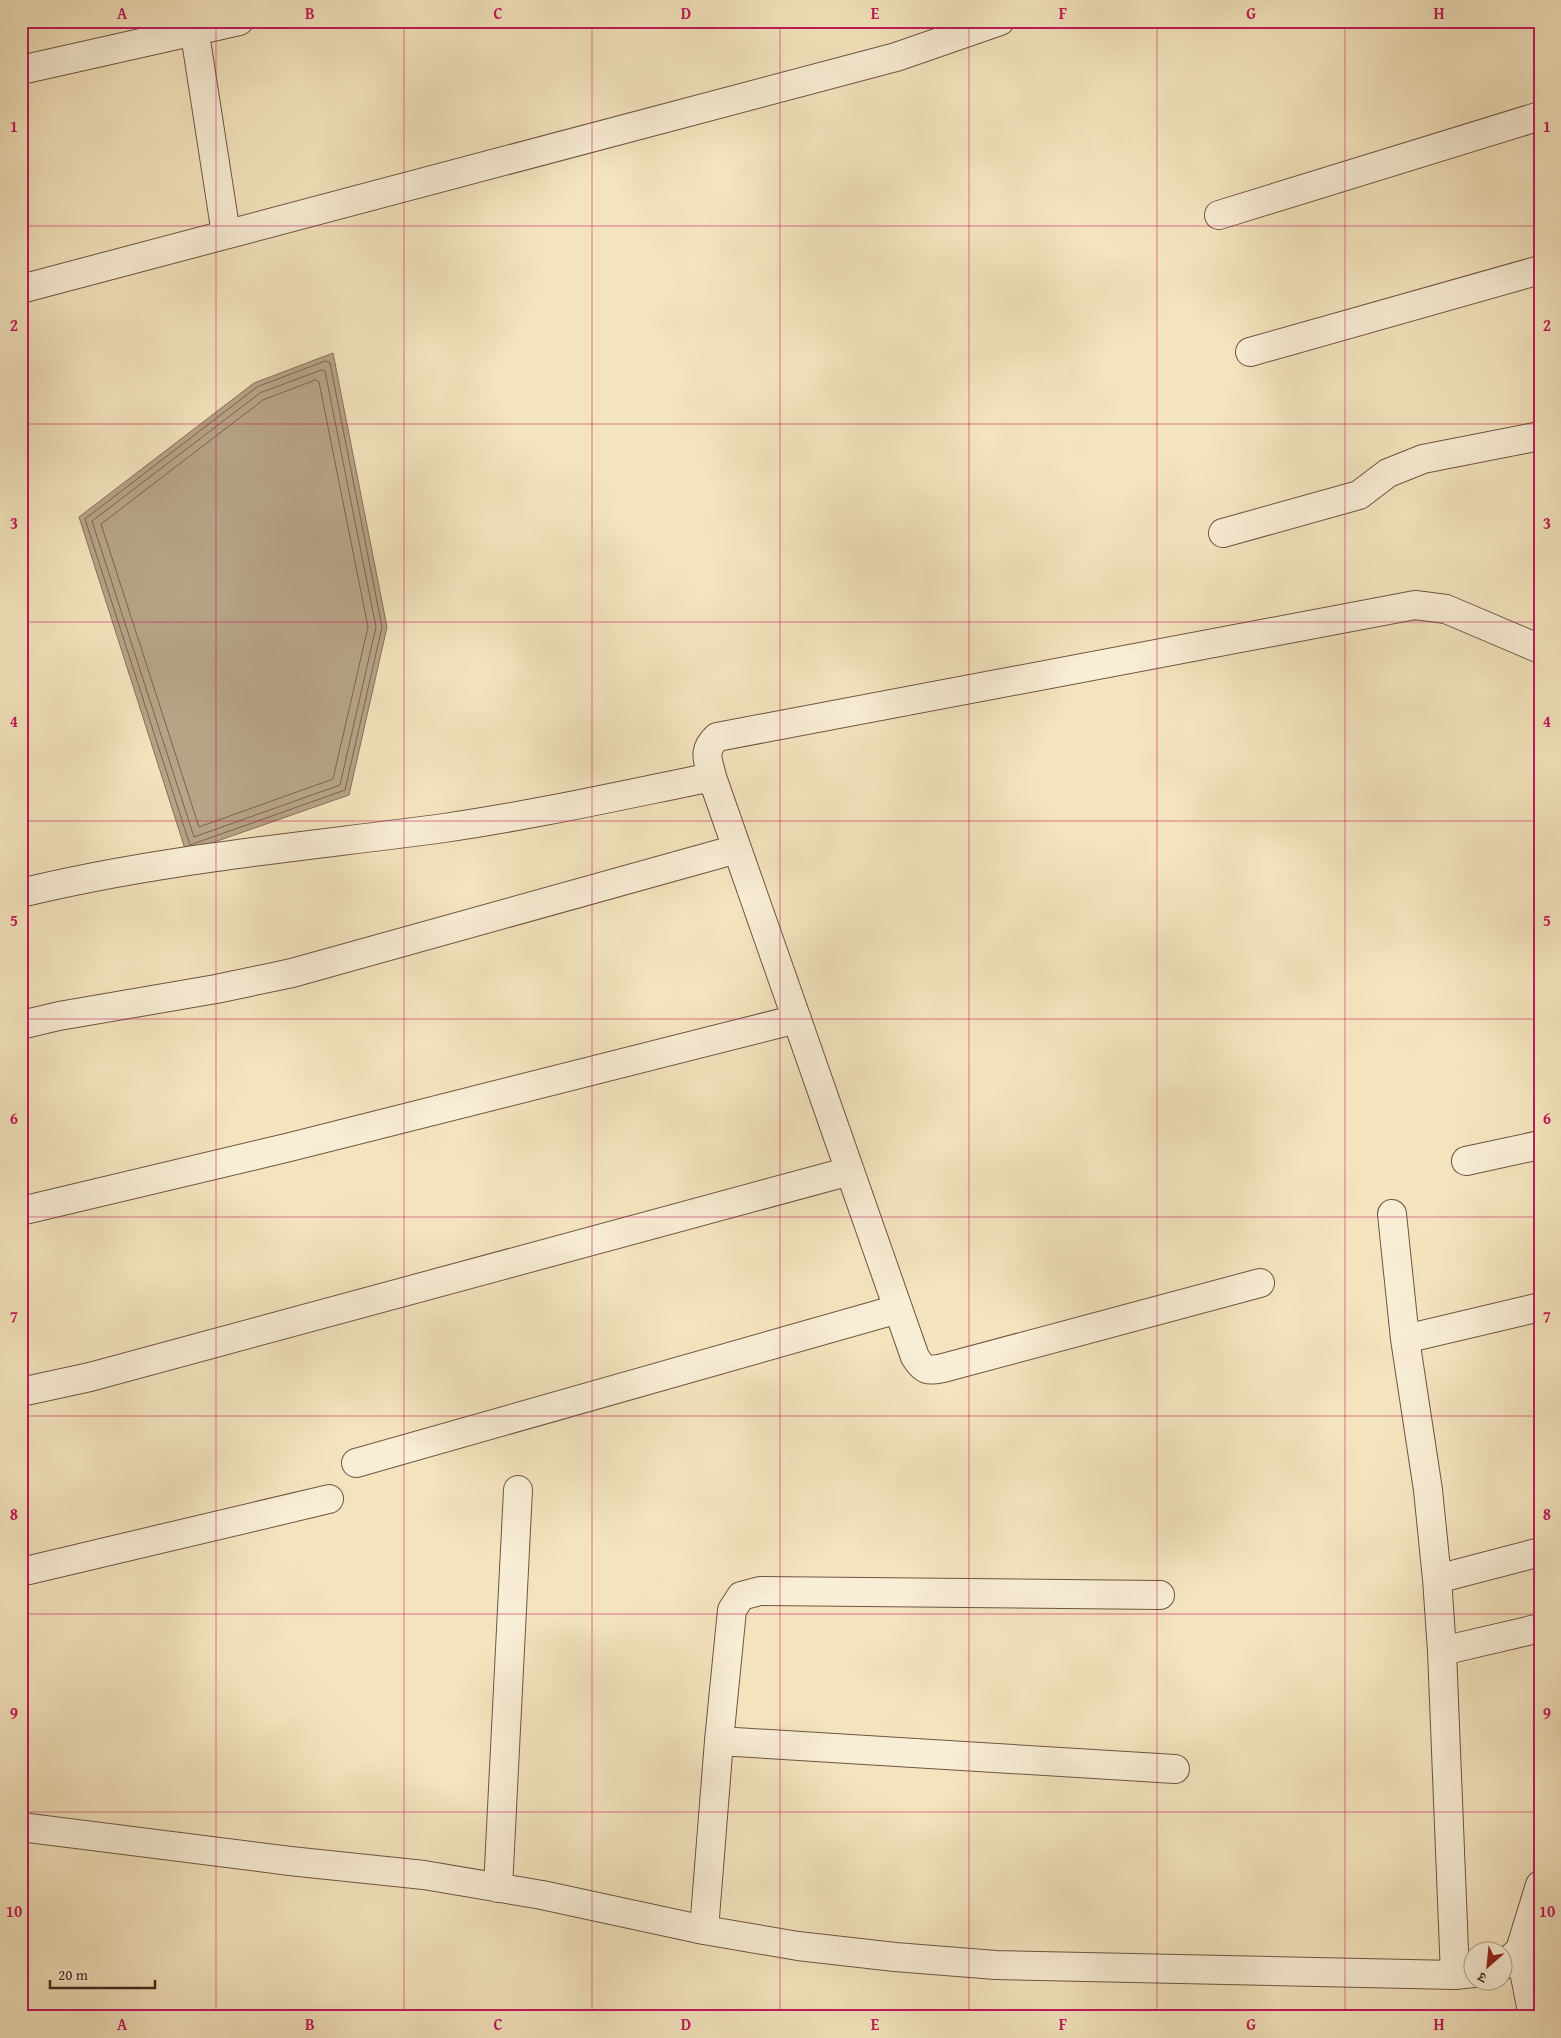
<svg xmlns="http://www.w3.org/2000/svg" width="1561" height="2038" font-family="'Gentium Book Plus','Noto Serif Devanagari',serif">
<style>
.water{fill:#b7a386;stroke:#88715a}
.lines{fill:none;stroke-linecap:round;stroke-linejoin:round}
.shore{stroke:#7c644f;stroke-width:1}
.minor-casing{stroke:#6e5542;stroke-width:30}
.tertiary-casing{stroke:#6e5542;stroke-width:30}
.minor{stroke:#f8edd5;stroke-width:28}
.tertiary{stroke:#f8edd5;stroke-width:28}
.grid{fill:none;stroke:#c2185b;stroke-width:1;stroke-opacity:0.55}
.neatline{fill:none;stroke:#c2185b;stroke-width:2}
.grid-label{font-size:16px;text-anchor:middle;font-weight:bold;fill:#c2185b}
</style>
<rect width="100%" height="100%" fill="#f4e4be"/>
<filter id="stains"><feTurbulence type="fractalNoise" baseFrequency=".004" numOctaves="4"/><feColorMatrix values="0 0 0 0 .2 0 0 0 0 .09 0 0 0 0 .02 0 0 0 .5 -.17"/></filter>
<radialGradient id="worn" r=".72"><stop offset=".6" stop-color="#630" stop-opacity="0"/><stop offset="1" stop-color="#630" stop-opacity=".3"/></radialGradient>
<!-- water -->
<path class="water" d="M333 353 387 627 349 795 186 852 79 517 254 383Z"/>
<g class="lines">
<!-- shore -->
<path class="shore" d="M326 361 330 363 382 627 345 790 190 845 85 519 257 387Z
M322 370 325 371 376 627 340 785 194 837 92 521 260 393Z
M316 380 319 382 368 627 333 779 199 827 101 524 263 400Z"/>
<defs>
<path id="minor" d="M193 21 226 234
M21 70 239 21
M1219 215 1540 116
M1250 352 1540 270
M1223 533 1359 495 1388 473 1423 459 1540 436
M21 893C160 859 302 847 444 828 534 815 623 795 712 777
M21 1025 59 1016 216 989 292 973 737 849
M1466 1161 1540 1145
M21 1211 290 1147 797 1019
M1392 1214 1405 1339 1428 1490 1437 1579 1442 1651 1455 1975
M1260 1283 943 1368C927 1371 924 1371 915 1357L712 777C708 759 702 751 717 737L1415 605 1446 609 1540 649
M1405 1339 1540 1307
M21 1392 90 1377 850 1171
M356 1463 898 1309
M21 1572 329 1499
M1437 1579 1540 1552
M1442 1651 1540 1628
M719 1741 1175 1769
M21 1827 290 1861 424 1875 542 1895 704 1930 798 1946 895 1957 996 1965 1455 1975 1474 1973
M498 1888 518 1490
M704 1930 719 1741 732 1610 741 1596 760 1591 1160 1595
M1504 1965 1520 1950 1540 1885
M1533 2017 1520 1950 1533 1947"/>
<path id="tertiary" d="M21 289 896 57 1000 21"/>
</defs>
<!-- minor casing -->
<use href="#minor" class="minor-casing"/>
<!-- tertiary casing -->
<use href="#tertiary" class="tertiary-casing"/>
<!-- minor -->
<use href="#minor" class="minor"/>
<!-- tertiary -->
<use href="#tertiary" class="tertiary"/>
</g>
<!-- grid -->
<path class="grid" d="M216 21V2017M404 21V2017M592 21V2017M780 21V2017M969 21V2017M1157 21V2017M1345 21V2017M21 226H1540M21 424H1540M21 622H1540M21 821H1540M21 1019H1540M21 1217H1540M21 1416H1540M21 1614H1540M21 1812H1540"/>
<!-- margin -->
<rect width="1561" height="2038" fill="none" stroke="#f4e4be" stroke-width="55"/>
<!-- north arrow -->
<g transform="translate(1488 1966) rotate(207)"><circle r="24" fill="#f8edd5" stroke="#af9d89"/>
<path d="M0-4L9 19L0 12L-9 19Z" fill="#8f2418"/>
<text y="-8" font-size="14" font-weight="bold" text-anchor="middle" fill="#412518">उ</text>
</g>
<!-- scale -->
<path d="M50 1980v8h105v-8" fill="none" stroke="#412518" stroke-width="2.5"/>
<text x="58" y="1980" font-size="15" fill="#412518" stroke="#f8edd5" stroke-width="4" paint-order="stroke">20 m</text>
<rect x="28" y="28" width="1506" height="1982" class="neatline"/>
<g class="grid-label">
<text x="122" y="19">A</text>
<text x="310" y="19">B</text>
<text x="498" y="19">C</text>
<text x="686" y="19">D</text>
<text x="875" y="19">E</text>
<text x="1063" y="19">F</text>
<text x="1251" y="19">G</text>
<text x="1439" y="19">H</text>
<text x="14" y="132">1</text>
<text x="1547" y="132">1</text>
<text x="14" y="331">2</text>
<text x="1547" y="331">2</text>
<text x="14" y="529">3</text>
<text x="1547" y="529">3</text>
<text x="14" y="727">4</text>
<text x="1547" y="727">4</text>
<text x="14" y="926">5</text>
<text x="1547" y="926">5</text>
<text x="14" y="1124">6</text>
<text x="1547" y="1124">6</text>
<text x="14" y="1322">7</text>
<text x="1547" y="1322">7</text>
<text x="14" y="1520">8</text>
<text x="1547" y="1520">8</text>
<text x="14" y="1719">9</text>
<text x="1547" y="1719">9</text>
<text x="14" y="1917">10</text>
<text x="1547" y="1917">10</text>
<text x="122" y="2030">A</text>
<text x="310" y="2030">B</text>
<text x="498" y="2030">C</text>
<text x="686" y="2030">D</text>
<text x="875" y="2030">E</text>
<text x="1063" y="2030">F</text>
<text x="1251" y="2030">G</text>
<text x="1439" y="2030">H</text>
</g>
<rect width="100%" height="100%" filter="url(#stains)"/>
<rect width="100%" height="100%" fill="url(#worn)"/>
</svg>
